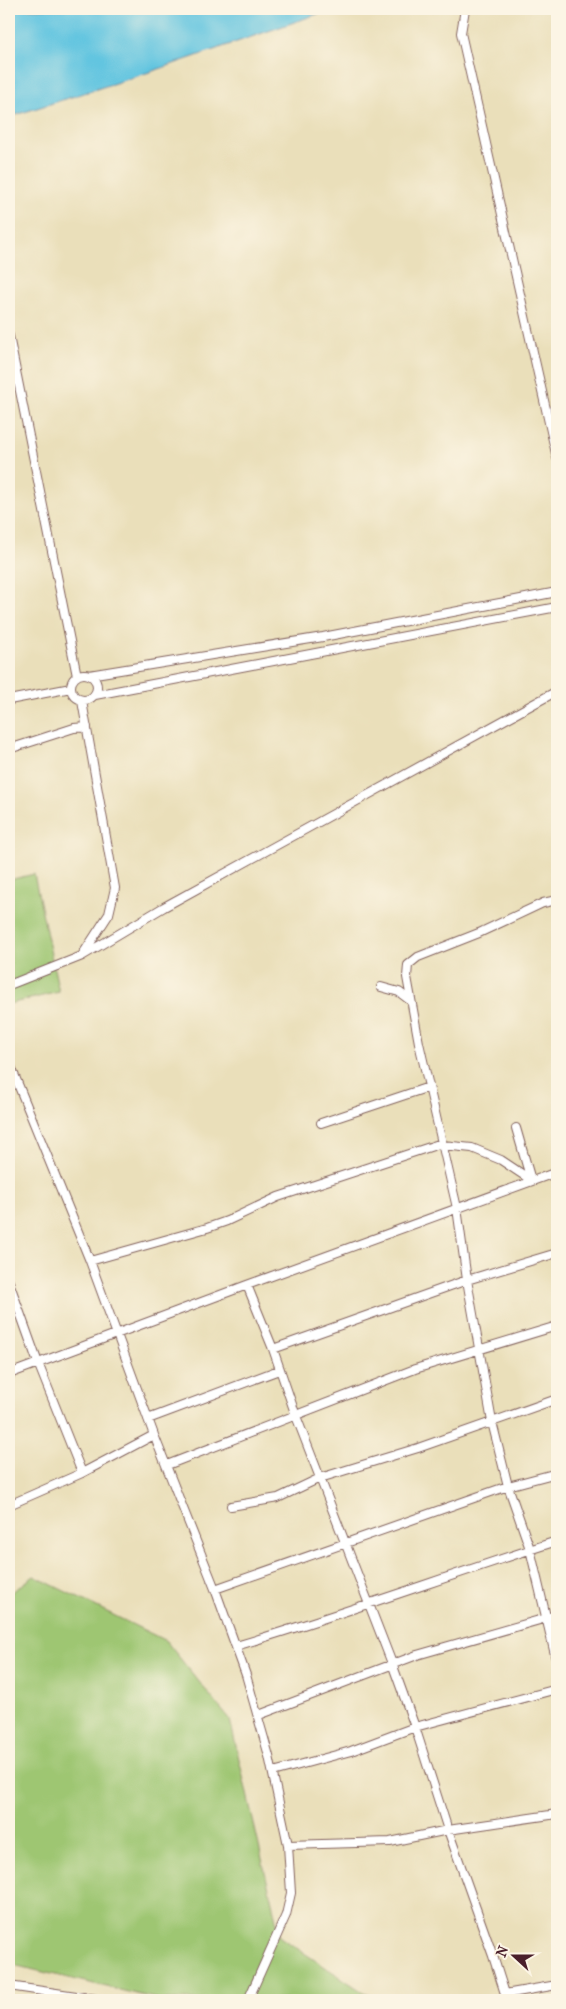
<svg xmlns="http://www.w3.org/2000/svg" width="566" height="2009" font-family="'IM FELL French Canon',serif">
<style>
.green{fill:#9ec672;stroke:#74724e}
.water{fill:#62c5e0;stroke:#567286}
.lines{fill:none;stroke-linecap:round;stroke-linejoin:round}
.street-casing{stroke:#82625d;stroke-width:10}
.street{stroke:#fff;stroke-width:8}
</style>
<rect width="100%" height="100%" fill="#fcf5e5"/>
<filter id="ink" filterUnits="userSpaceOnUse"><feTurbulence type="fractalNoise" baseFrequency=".02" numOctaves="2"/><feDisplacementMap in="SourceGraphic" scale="10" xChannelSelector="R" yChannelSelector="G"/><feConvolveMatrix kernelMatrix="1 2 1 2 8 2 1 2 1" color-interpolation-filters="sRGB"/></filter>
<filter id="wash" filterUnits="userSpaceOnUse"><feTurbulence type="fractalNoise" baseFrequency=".0096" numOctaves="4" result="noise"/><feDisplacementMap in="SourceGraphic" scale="20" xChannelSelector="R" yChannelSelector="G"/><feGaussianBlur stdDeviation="1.12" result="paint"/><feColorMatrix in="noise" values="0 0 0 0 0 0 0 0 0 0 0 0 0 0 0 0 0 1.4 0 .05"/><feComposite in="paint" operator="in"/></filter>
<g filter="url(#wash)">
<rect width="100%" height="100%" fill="#eadfba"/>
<!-- green -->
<path class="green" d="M34 874 59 992 9 1004V880Z
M34 1576 166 1641 230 1720 280 1937 363 1992 388 2000H162L9 1964V1594Z"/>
<!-- water -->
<path class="water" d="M9 9H332L159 69 9 117Z"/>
</g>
<g filter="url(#ink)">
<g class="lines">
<defs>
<path id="street" d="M465 9 461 33 557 458
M9 336 77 676
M71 687a13 13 0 1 1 26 0a13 13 0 1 1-26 0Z
M89 675 323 637 557 592
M95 695 557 607
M9 700 71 688
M82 701 115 888 109 914 83 954
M9 749 74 728 87 727
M557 900 543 903 479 933 418 957 408 965 407 977 419 1043 457 1208 467 1280 492 1422 508 1486 530 1549 557 1663
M9 985 82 956 164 907 557 691
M381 987 399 992 411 1001
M9 1062 90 1261 154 1435 215 1589 246 1675 269 1756 288 1845 291 1893 286 1915 248 2000
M321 1123 429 1087
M516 1128 531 1180
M442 1145 472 1148 501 1160 531 1180
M90 1261 207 1228 227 1221 278 1197 442 1143
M9 1282 38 1363 82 1473
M247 1285 273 1349 296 1416 393 1666 415 1727 448 1830 493 1956 507 2000
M273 1349 467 1280 557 1253
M9 1374 247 1285 557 1172
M148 1419 279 1370
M167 1465 415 1369 557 1326
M9 1505 82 1473 154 1435
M231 1506 278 1498 320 1478 418 1448 557 1399
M215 1589 508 1486 557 1473
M236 1646C344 1614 450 1575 557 1541
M259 1715 417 1655 557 1615
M273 1772 351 1751 415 1727 557 1689
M288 1845 390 1842 448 1830 557 1814
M9 1986 103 2000
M505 1994 557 1985"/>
</defs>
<!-- street casing -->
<use href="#street" class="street-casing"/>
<!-- street -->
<use href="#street" class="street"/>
</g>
</g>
<!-- margin -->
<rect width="566" height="2009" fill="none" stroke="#fcf5e5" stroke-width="30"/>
<!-- north arrow -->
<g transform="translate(514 1956) rotate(291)" stroke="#fcf5e5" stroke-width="4" paint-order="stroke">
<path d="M0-4L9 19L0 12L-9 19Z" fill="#4a1f2b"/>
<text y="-8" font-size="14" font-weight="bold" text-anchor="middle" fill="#4a1f2b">N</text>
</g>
</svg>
